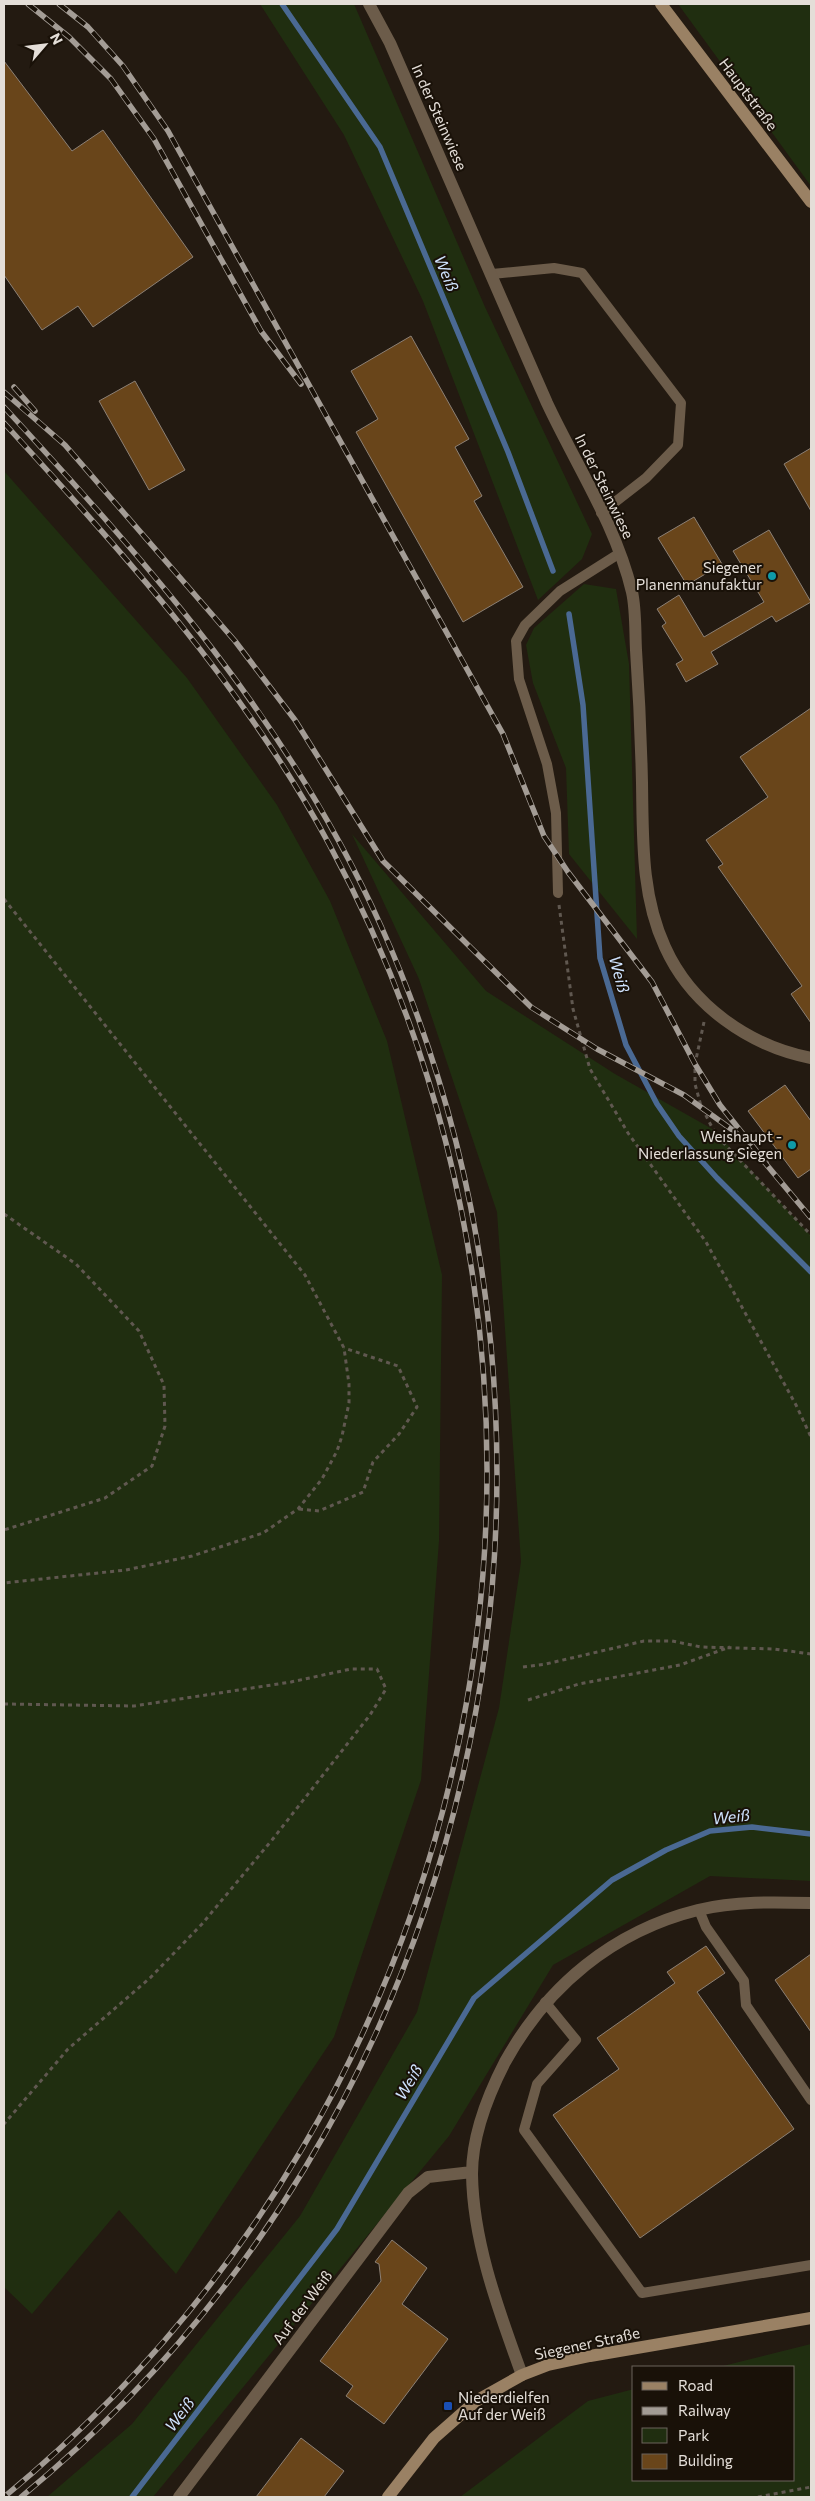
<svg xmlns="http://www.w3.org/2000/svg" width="815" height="2501" font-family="Commissioner,sans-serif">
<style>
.green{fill:#202e10}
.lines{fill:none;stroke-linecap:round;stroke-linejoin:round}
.stream{stroke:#4a6993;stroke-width:5.5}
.building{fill:#69451a;stroke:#8c8075}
.path{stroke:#605850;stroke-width:3;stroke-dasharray:4 4;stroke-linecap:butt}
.service{stroke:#6c5c4a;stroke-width:10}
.minor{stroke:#6c5c4a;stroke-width:12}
.secondary{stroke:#9a8164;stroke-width:12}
.rail-casing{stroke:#a39c95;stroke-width:5.5}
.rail{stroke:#191108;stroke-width:4;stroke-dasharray:11;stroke-linecap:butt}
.culture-dot{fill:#0f9aa8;stroke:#191108;stroke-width:2}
.transit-dot{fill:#1a4fb4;stroke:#191108;stroke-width:2}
.labels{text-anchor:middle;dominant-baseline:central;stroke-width:4;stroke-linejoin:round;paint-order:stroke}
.street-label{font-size:15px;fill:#e4ded8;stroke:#191108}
.poi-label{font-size:15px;fill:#e4ded8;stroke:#191108;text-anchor:end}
.water-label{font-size:16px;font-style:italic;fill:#cee1fc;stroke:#191108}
</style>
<rect width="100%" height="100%" fill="#231a11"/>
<!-- green -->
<path class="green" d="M260 4H354L485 307 592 534 582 559 538 600 423 301 344 135Z
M678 4H811V186Z
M4 471 187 678 277 805 330 901 387 1041 442 1275 439 1541 421 1780 334 2037 176 2274 119 2210 32 2314 4 2287Z
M584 584 616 589 629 664 637 939 569 854 566 768 533 683 526 645 534 628Z
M352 834 486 991 615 1074 714 1130 811 1236V1881L710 1876 553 1965 449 2136 153 2497H47L132 2424 300 2216 417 2012 499 1708 521 1562 497 1212 419 979Z
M811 2344V2497H460L588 2401 634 2389V2480H794V2367H719Z"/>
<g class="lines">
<!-- stream -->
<path class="stream" d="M282 4 380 147 508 452 553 571
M569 614 583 705 600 958 626 1045 657 1104 679 1136 717 1178 811 1272
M132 2497 337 2229 474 1998 612 1880 666 1850 710 1831 752 1827 811 1834"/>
</g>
<!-- building -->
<path class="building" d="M4 61 72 151 103 130 193 257 93 327 78 306 42 330 4 275Z
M411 336 469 439 455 447 482 496 474 501 523 587 463 622 356 432 378 419 351 371Z
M135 381 185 470 149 490 99 401Z
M811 448V511L784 464Z
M694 517 722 564 687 585 658 538Z
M769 530 811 602 776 622 772 616 711 652 718 664 686 682 676 664 683 660 662 626 666 623 657 609 679 595 704 637 764 602 733 551Z
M811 708V1023L791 994 802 986 718 867 723 864 706 840 768 797 740 757Z
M785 1085 811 1121V1169L798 1178 748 1111Z
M706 1946 725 1973 697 1992 794 2129 640 2238 553 2115 619 2069 597 2038 675 1983 667 1972Z
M811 1954V2032L775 1980Z
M392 2240 427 2268 402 2304 448 2339 384 2424 346 2396 353 2386 320 2361 381 2281 379 2264 375 2262Z
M301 2438 344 2471 324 2497H256Z"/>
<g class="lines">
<!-- path -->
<path class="path" d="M4 899 305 1275 344 1348 349 1384V1403L342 1436 337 1451 322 1479 298 1509 263 1533 192 1556 126 1570 4 1583
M559 905 573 1009 590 1069 628 1133 706 1242 796 1405 811 1437
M704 1022 695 1064V1084L701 1106 716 1135 811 1235
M4 1214 76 1264 139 1331 164 1385 165 1426 152 1466 105 1498 4 1530
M299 1509 319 1511 363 1492 373 1462 399 1434 417 1407 398 1366 344 1348
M523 1667 546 1664 644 1641H672L701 1647 774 1649 811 1654
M528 1700 579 1684 680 1665 730 1647
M4 1704 134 1706 291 1682 351 1669H377L386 1689 370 1715 272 1840 202 1924 150 1978 68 2049 4 2124
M758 2497 811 2487"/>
<!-- service -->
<path class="service" d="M492 274 554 268 582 273 681 403 678 445 646 478 601 513
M558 893 556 813 547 764 519 679 516 641 525 625 560 591 620 553
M699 1910 706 1927 744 1981 746 2005 811 2100
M545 2002 576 2040 537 2084 524 2130 642 2293 811 2265"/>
<!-- minor -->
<path class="minor" d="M369 4 390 43C443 162 494 283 547 403 576 465 616 525 632 592 636 610 635 631 636 650 639 694 641 738 642 783 643 839 641 895 665 947 691 1005 749 1046 811 1058
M522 2375C499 2311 473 2243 472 2174 472 2135 488 2095 505 2062 547 1986 613 1931 698 1910 735 1901 774 1902 811 1903
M179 2497 408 2193 428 2177 472 2172"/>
<!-- secondary -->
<path class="secondary" d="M661 4 811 202
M388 2497 434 2438 476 2401 522 2375 548 2365 590 2356 811 2318"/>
<defs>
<path id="rail" d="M28 4 69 37 111 79 154 139 261 331 301 384
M59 4 88 27 123 66 168 131 503 734 544 836 568 872 652 982 695 1064 720 1105 766 1163
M14 387 35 411
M4 392 65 445 235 641 295 720 383 861 531 1007 597 1049 684 1095 738 1134
M4 407C152 568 290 723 381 926 622 1465 480 2120 21 2497
M4 423C124 554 244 686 329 844 629 1399 491 2097 4 2497
M761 1158 811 1218"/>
</defs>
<!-- rail casing -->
<use href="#rail" class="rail-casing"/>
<!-- rail -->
<use href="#rail" class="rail"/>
</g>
<!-- markers -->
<g class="culture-dot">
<circle cx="772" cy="576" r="5"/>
<circle cx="792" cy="1145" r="5"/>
</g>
<rect class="transit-dot" x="443" y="2401" width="10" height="10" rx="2.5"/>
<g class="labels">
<!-- street labels -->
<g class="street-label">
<text transform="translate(749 94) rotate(53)">Hauptstraße</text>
<text transform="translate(440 117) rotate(66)">In der Steinwiese</text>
<text transform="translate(605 486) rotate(64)">In der Steinwiese</text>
<text transform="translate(302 2307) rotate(-53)">Auf der Weiß</text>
<text transform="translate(587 2343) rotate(-12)">Siegener Straße</text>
</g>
<!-- poi labels -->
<g class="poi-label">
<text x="762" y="567">Siegener<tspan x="762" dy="17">Planenmanufaktur</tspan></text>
<text x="782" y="1136">Weishaupt -<tspan x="782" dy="17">Niederlassung Siegen</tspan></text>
<text x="458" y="2397" text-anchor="start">Niederdielfen<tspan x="458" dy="17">Auf der Weiß</tspan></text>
</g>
<!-- water labels -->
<g class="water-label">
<text transform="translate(447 273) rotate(67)">Weiß</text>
<text transform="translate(620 974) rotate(75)">Weiß</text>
<text transform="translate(731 1816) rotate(-6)">Weiß</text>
<text transform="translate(408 2082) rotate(-59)">Weiß</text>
<text transform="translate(179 2414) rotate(-53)">Weiß</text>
</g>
</g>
<!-- border -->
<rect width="815" height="2501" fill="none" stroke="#e4ded8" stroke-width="10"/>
<!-- legend -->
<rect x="632" y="2366" width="162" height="115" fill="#191108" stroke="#6a635b"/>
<rect x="642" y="2382" width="25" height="8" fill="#9a8164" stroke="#6a635b"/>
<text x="678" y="2391" font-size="15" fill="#e4ded8">Road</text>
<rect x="642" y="2407" width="25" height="8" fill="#a39c95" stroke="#6a635b"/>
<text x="678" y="2416" font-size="15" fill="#e4ded8">Railway</text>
<rect x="642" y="2428" width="25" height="15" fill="#202e10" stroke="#6a635b"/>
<text x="678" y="2441" font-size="15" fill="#e4ded8">Park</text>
<rect x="642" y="2454" width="25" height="15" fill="#69451a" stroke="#6a635b"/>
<text x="678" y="2466" font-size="15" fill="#e4ded8">Building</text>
<!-- north arrow -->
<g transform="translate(45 45) rotate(62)" stroke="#191108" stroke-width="4" paint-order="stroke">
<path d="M0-4L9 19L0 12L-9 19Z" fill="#e4ded8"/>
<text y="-8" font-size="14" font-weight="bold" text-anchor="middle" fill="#e4ded8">N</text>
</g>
</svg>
